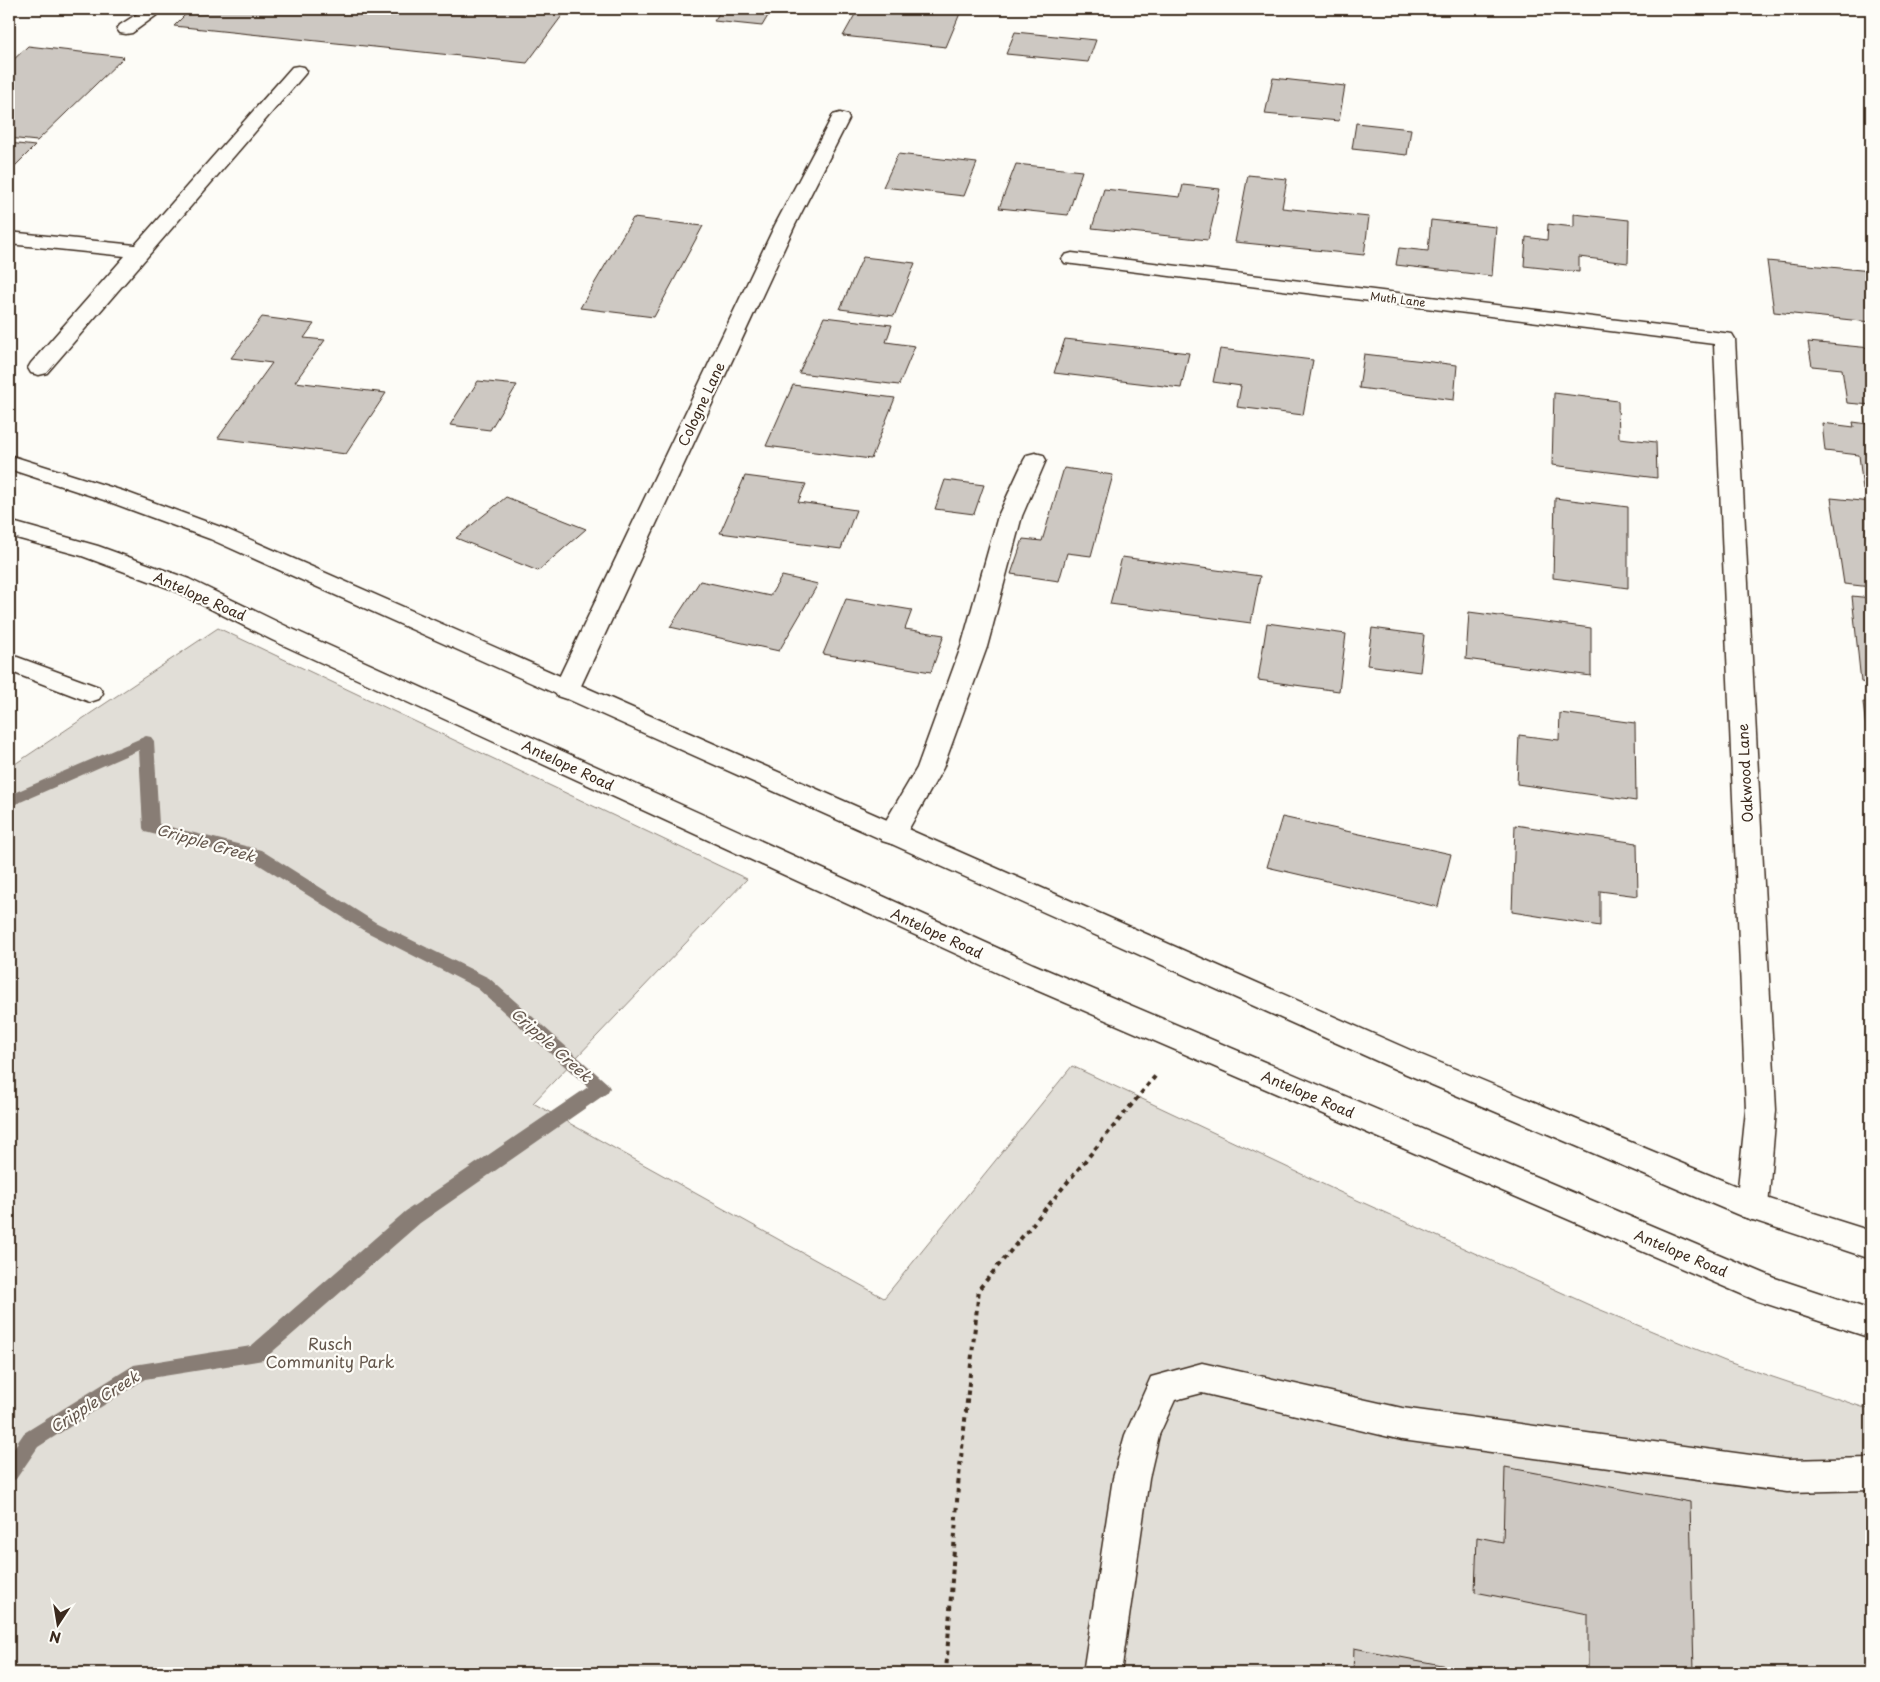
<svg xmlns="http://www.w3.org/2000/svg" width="1880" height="1682" font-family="'Playpen Sans',sans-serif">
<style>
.green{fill:#e1ded7;stroke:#8e847a}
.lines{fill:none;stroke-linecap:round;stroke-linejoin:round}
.stream{fill:#887d74;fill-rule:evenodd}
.building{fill:#cdc8c2;stroke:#3b2a1e}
.lane-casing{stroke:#3b2a1e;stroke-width:3}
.street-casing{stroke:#3b2a1e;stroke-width:3}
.primary-casing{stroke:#3b2a1e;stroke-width:3}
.path{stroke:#3b2a1e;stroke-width:4;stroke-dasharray:4.5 4.5;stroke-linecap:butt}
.lane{fill:#fdfcf7;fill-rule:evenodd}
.street{fill:#fdfcf7;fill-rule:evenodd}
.primary{fill:#fdfcf7;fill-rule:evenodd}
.labels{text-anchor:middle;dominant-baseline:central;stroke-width:4.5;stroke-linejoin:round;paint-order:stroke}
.far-street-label{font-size:11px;fill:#3b2a1e;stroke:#fdfcf7}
.street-label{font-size:14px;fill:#3b2a1e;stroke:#fdfcf7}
.water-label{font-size:15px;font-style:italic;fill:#615349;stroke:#fdfcf7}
.near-park-label{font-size:16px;fill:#64574c;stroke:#fdfcf7}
</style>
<rect width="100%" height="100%" fill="#fdfcf7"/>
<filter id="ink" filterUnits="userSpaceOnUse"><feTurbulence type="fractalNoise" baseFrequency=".02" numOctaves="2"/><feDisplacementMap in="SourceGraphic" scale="10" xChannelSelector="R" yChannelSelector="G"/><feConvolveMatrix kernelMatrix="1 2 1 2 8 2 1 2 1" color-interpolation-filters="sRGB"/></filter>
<g filter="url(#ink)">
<!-- green -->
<path class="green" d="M218 628 747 879 533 1103 884 1298 1072 1066 1346 1195 1596 1308 1725 1361 1871 1410V1673H9V768Z"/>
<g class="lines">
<!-- stream -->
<path class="stream" d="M146 736 151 737 154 741 159 824 261 850 375 922 489 978 607 1083 610 1088 607 1093 420 1223 263 1360 145 1379 38 1447 16 1479 9 1482V1455L24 1433 134 1365 251 1346 406 1211 588 1087 477 988 363 930 250 859 145 832 143 828 139 750 9 807V795Z"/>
</g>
<!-- building -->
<path class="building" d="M191 9H567L527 63 174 26Z
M722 9H772L762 26 714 21Z
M858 9H935L961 11 946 47 843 36Z
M1015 32 1096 40 1088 62 1006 54Z
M28 46 124 57 37 141 9 138V64Z
M1273 78 1345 86 1339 121 1265 114Z
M1356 123 1411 129 1407 155 1352 149Z
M9 143 35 146 9 172Z
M898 154 977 163 964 196 883 187Z
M1016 164 1082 171 1068 215 999 208Z
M1248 175 1287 179 1282 208 1369 217 1364 255 1235 242Z
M1183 185 1220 189 1208 240 1092 228 1104 189 1180 197Z
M1574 214 1629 220 1628 263 1579 257V272L1524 266 1526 237 1547 240 1548 224 1574 227Z
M633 218 703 226 654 317 580 308Z
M1431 220 1496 227 1492 276 1396 265 1399 248 1428 251Z
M863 257 915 263 894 316 840 309Z
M1767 261 1871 271V322L1774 312Z
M262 317 314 324 304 338 325 340 295 382 386 393 346 454 218 438 272 363 231 358Z
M824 317 892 325 886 342 915 346 899 385 799 373Z
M1065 339 1189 353 1181 388 1054 373Z
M1808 342 1871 348V405L1847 403 1842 369 1812 366Z
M1220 349 1313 360 1303 415 1237 407 1241 386 1213 382Z
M1364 354 1457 365 1454 400 1359 388Z
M478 381 517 385 490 430 450 425Z
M793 385 895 398 871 459 766 446Z
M1554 393 1618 401 1619 438 1656 442 1657 478 1552 465Z
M1853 422 1868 424 1869 430H1871V491L1863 490 1859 455 1825 451 1822 423 1854 427Z
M1064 468 1113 475 1091 556 1067 553 1059 581 1011 574 1023 539 1042 541Z
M745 476 806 484 798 502 856 510 841 549 720 533Z
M945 480 984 485 974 514 935 509Z
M506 497 586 529 538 571 456 538Z
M1555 498 1628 507V588L1553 578Z
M1831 498 1871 502V587L1844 584Z
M1122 557 1260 576 1251 623 1110 604Z
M782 576 818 584 779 651 670 627 700 581 770 596Z
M1852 596 1871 598V684L1861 682Z
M846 599 912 610 905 629 944 635 931 672 823 654Z
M1469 612 1591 628V676L1466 659Z
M1267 623 1346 634 1339 691 1258 680Z
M1372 628 1424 635 1420 672 1367 665Z
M1863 702 1871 703V773Z
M1560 713 1635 723 1636 801 1517 784 1519 735 1559 740Z
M1282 817 1451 854 1438 907 1267 867Z
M1515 825 1637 843 1638 896 1600 891V926L1512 912Z
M1505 1467 1690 1502 1694 1673H1588V1614L1475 1592 1477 1537 1503 1542Z
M1354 1648 1477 1672V1673H1353Z"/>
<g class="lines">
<defs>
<path id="lane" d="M145 9H165L132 33 126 34 120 33 117 29 120 25Z
M1035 453 1043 455 1046 460 1022 516 987 647 943 768 902 841 892 844 882 841 878 834 917 768 961 647 998 516 1024 460 1027 455Z
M9 654 99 687 103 693 99 699 90 702 9 671Z
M1202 1363 1402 1408 1787 1460 1871 1458V1490L1787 1492 1402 1440 1202 1393 1175 1400 1159 1435 1149 1478 1121 1673H1083L1113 1478 1125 1435 1151 1377Z"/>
<path id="street" d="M298 66 304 67 307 71 304 75 47 373 39 375 31 373 28 368 31 363 125 256 9 244V232L135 245 292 67Z
M840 113 847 115 849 119 795 225 579 690 575 696 566 699 557 696 553 690 775 225 831 119 833 115Z
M1072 253 1732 334 1735 339 1776 1110 1768 1207 1763 1216 1752 1220 1741 1216 1736 1207 1746 1110 1714 344 1065 263 1062 259 1065 255Z"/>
<path id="primary" d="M9 455 123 491 226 529 1419 1054 1760 1196 1871 1231V1259L1741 1216 1397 1070 210 539 107 501 9 469Z
M9 521 98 546 189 579 290 628 1033 964 1775 1278 1871 1310V1338L1755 1300 1013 980 272 640 171 589 82 556 9 536Z"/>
</defs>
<!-- lane casing -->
<use href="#lane" class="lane-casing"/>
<!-- street casing -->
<use href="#street" class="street-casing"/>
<!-- primary casing -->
<use href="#primary" class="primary-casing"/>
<!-- path -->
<path class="path" d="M946 1673 958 1486 979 1289 1157 1074"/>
<!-- lane -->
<use href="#lane" class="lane"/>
<!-- street -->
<use href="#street" class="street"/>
<!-- primary -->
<use href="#primary" class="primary"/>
</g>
</g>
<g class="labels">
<!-- far-street labels -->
<g class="far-street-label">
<text transform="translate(1398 299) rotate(7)">Muth Lane</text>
</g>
<!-- street labels -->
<g class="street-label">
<text transform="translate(701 404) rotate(-65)">Cologne Lane</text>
<text transform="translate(200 596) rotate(24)">Antelope Road</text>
<text transform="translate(568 765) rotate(25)">Antelope Road</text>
<text transform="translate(1745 773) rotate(-93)">Oakwood Lane</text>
<text transform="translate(937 933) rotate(25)">Antelope Road</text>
<text transform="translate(1308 1094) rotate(23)">Antelope Road</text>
<text transform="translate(1681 1253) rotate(23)">Antelope Road</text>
</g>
<!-- water labels -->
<g class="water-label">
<text transform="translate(206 842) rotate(16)">Cripple Creek</text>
<text transform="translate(552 1044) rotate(42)">Cripple Creek</text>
<text transform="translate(94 1401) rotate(-32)">Cripple Creek</text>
</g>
<!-- near-park labels -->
<g class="near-park-label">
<text x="330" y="1343">Rusch<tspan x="330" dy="18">Community Park</tspan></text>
</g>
</g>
<!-- margin -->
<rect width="1880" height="1682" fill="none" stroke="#fdfcf7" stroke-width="30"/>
<rect x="15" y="15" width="1850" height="1652" fill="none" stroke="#3b2a1e" stroke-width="2" filter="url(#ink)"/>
<!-- north arrow -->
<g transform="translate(58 1624) rotate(192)" stroke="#fdfcf7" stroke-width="4" paint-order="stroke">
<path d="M0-4L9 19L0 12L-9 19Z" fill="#3b2a1e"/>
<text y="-8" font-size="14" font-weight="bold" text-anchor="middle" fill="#3b2a1e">N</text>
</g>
</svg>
